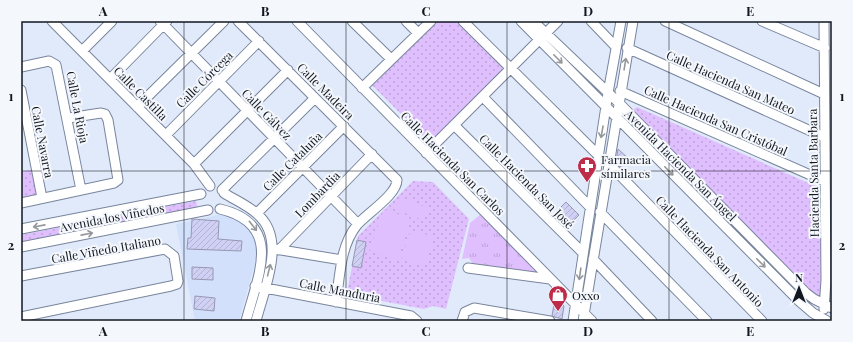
<svg xmlns="http://www.w3.org/2000/svg" width="853" height="342" font-family="'Playfair Display',serif">
<style>
.built{fill:#d2e0fb}
.grass{fill:url(#grass-tufts)}
.park{fill:url(#park-dots)}
.pitch{fill:#dfbffd}
.building{fill:url(#building-hatch);stroke:#9797b2}
.lines{fill:none;stroke-linecap:round;stroke-linejoin:round}
.minor-casing{stroke:#78859d;stroke-width:11}
.minor{stroke:#fff;stroke-width:9}
.oneway{stroke:#94979b}
.grid{fill:none;stroke:#121720;stroke-width:1;stroke-opacity:0.55}
.labels{text-anchor:middle;dominant-baseline:central;stroke-width:4;stroke-linejoin:round;paint-order:stroke}
.street-label{font-size:12px;fill:#121720;stroke:#f4f7fc}
.poi-label{font-size:12px;fill:#121720;stroke:#f4f7fc;text-anchor:start}
.neatline{fill:none;stroke:#121720;stroke-width:1.5}
.grid-label{font-size:13px;text-anchor:middle;font-weight:bold;fill:#121720}
</style>
<defs>
<pattern id="grass-tufts" width="24" height="20" patternUnits="userSpaceOnUse"><rect width="24" height="20" fill="#dfbffd"/><path d="M3 7l-1-3M5 7V3M7 7l1-3M15 17l-1-3M17 17v-4M19 17l1-3" fill="none" stroke="#bea3d9"/></pattern>
<pattern id="park-dots" width="8" height="8" patternUnits="userSpaceOnUse"><rect width="8" height="8" fill="#dfbffd"/><path d="M2 2h.1M6 6h.1" fill="none" stroke="#bea3d9" stroke-width="1.8" stroke-linecap="round"/></pattern>
<pattern id="building-hatch" width="6" height="6" patternUnits="userSpaceOnUse"><rect width="6" height="6" fill="#d0d0f5"/><path d="M-1 1l2-2M0 6l6-6M5 7l2-2" fill="none" stroke="#b2b2d2"/></pattern>
</defs>
<rect width="100%" height="100%" fill="#e1eafa"/>
<!-- built -->
<path class="built" d="M222 214 238 219 251 231 257 247 254 266 239 321H195L176 224Z"/>
<!-- grass -->
<path class="grass" d="M481 214 540 276 473 264 469 258 462 259 470 223Z"/>
<!-- park -->
<path class="park" d="M437 21H458L505 70 431 144 372 85Z
M637 107 822 189V297L816 298 633 113V110Z
M31 170 37 196 21 199V172Z
M413 181 433 182 469 219 446 309 433 306 424 309 350 295 347 292 358 236Z
M196 201 198 209 21 245V235Z"/>
<!-- pitch -->
<path class="pitch" d="M400 197 428 208 423 220 395 209Z
M384 209 411 219 397 260 369 250Z
M411 230 434 237 424 267 401 259Z"/>
<!-- building -->
<path class="building" d="M618 149 629 159 620 167 616 162Z
M566 202 579 215 567 227 554 214Z
M192 219 219 221 218 239 242 241 241 251 187 249 188 238H191Z
M357 240 366 242 361 268 352 266Z
M192 267 213 268V280L192 279Z
M195 296 215 298 214 311 194 309Z
M555 298 564 306 562 319 552 316Z"/>
<g class="lines">
<defs>
<path id="minor" d="M52 21 194 164 210 186
M160 21 358 224
M238 21 397 180C397 195 366 214 357 225 340 246 340 276 336 302
M297 21 592 321
M352 21 391 59
M406 21 418 33
M463 21 598 155
M521 21 799 301 813 313 827 321
M533 21 619 103 806 293 814 299 832 308
M591 21 616 47
M665 21 824 94
M762 21 825 48
M824 21 826 280 824 309
M627 48 824 137
M82 51 112 21
M21 67 49 61 56 65 81 190
M110 79 167 21
M362 88 431 21
M21 90 42 198
M620 91 824 181
M483 97 590 207
M137 107 224 21
M454 125 583 253
M166 135 259 41
M426 153 558 21
M608 163 762 321
M194 164 288 70
M222 190 315 98
M224 193C235 200 247 205 256 213 288 238 264 289 256 321
M21 203 114 183 118 180 108 120 105 114 101 113 68 118
M220 209C284 224 258 275 246 321
M600 212 707 321
M257 213 344 126
M21 229 201 194
M21 247 208 210
M275 249 342 260
M279 250 372 154
M593 259 652 321
M468 268 550 279
M21 276 165 249 174 256 178 281 177 284 171 286 21 317
M255 286 411 316 417 321
M462 321 465 312 474 308 550 321
M573 321 608 93 621 21
M583 321 633 21"/>
</defs>
<!-- minor casing -->
<use href="#minor" class="minor-casing"/>
<!-- minor -->
<use href="#minor" class="minor"/>
</g>
<!-- one-way arrows -->
<defs><path id="oneway-shaft" d="M-6 0H5M1.5-3L5.5 0L1.5 3" fill="none" stroke-width="1.6" stroke-linecap="round" stroke-linejoin="round"/></defs>
<g class="oneway">
<use href="#oneway-shaft" transform="translate(558 59) rotate(45)"/>
<use href="#oneway-shaft" transform="translate(625 64) rotate(-81)"/>
<use href="#oneway-shaft" transform="translate(602 132) rotate(100)"/>
<use href="#oneway-shaft" transform="translate(669 171) rotate(45)"/>
<use href="#oneway-shaft" transform="translate(39 226) rotate(169)"/>
<use href="#oneway-shaft" transform="translate(253 226) rotate(52)"/>
<use href="#oneway-shaft" transform="translate(87 234) rotate(-11)"/>
<use href="#oneway-shaft" transform="translate(761 263) rotate(45)"/>
<use href="#oneway-shaft" transform="translate(269 270) rotate(-76)"/>
<use href="#oneway-shaft" transform="translate(580 274) rotate(98)"/>
</g>
<!-- grid -->
<path class="grid" d="M184 21V321M346 21V321M507 21V321M669 21V321M21 171H832"/>
<!-- icons -->
<defs>
<symbol id="pharmacy-pin" viewBox="-11 -11 22 30"><path d="M0 17L-7.5 6A9.5 9.5 0 1 1 7.5 6Z" fill="#bd2c49" stroke="#f4f7fc"/><path d="M-2-6h4v4h4v4h-4v4h-4v-4h-4v-4h4Z" fill="#fff"/></symbol>
<symbol id="shop-pin" viewBox="-11 -11 22 30"><path d="M0 17L-7.5 6A9.5 9.5 0 1 1 7.5 6Z" fill="#bd2c49" stroke="#f4f7fc"/><path d="M-5-2.5h2.3a2.7 3.5 0 0 1 5.4 0H5L5.5 6h-11ZM-1.5-2.5h3a1.5 2.3 0 0 0-3 0Z" fill="#fff"/></symbol>
</defs>
<g fill-rule="evenodd">
<use href="#pharmacy-pin" x="576" y="155" width="22" height="30"/>
<use href="#shop-pin" x="547" y="284" width="22" height="30"/>
</g>
<g class="labels">
<!-- street labels -->
<g class="street-label">
<text transform="translate(204 79) rotate(-45)">Calle Córcega</text>
<text transform="translate(731 82) rotate(24)">Calle Hacienda San Mateo</text>
<text transform="translate(326 91) rotate(45)">Calle Madeira</text>
<text transform="translate(141 93) rotate(45)">Calle Castilla</text>
<text transform="translate(78 107) rotate(79)">Calle La Rioja</text>
<text transform="translate(267 114) rotate(46)">Calle Gálvez</text>
<text transform="translate(716 120) rotate(24)">Calle Hacienda San Cristóbal</text>
<text transform="translate(43 142) rotate(79)">Calle Navarra</text>
<text transform="translate(292 161) rotate(-45)">Calle Cataluña</text>
<text transform="translate(453 163) rotate(45)">Calle Hacienda San Carlos</text>
<text transform="translate(681 165) rotate(45)">Avenida Hacienda San Ángel</text>
<text transform="translate(813 173) rotate(-91)">Hacienda Santa Barbara</text>
<text transform="translate(527 181) rotate(45)">Calle Hacienda San José</text>
<text transform="translate(317 194) rotate(-46)">Lombardia</text>
<text transform="translate(112 217) rotate(-11)">Avenida los Viñedos</text>
<text transform="translate(106 249) rotate(-10)">Calle Viñedo Italiano</text>
<text transform="translate(710 251) rotate(46)">Calle Hacienda San Antonio</text>
<text transform="translate(340 290) rotate(11)">Calle Manduria</text>
</g>
<!-- poi labels -->
<g class="poi-label">
<text x="601" y="159">Farmacia<tspan x="601" dy="14">símilares</tspan></text>
<text x="572" y="295">Oxxo</text>
</g>
</g>
<!-- border -->
<rect width="853" height="342" fill="none" stroke="#f4f7fc" stroke-width="44"/>
<!-- north arrow -->
<g transform="translate(799 288)" stroke="#f4f7fc" stroke-width="3" paint-order="stroke">
<path d="M0-3L7 15L0 10L-7 15Z" fill="#121720"/>
<text y="-6" font-size="11" font-weight="bold" text-anchor="middle" fill="#121720">N</text>
</g>
<rect x="22" y="22" width="809" height="298" class="neatline"/>
<g class="grid-label">
<text x="103" y="16">A</text>
<text x="265" y="16">B</text>
<text x="426" y="16">C</text>
<text x="588" y="16">D</text>
<text x="750" y="16">E</text>
<text x="11" y="101">1</text>
<text x="842" y="101">1</text>
<text x="11" y="250">2</text>
<text x="842" y="250">2</text>
<text x="103" y="336">A</text>
<text x="265" y="336">B</text>
<text x="426" y="336">C</text>
<text x="588" y="336">D</text>
<text x="750" y="336">E</text>
</g>
</svg>
